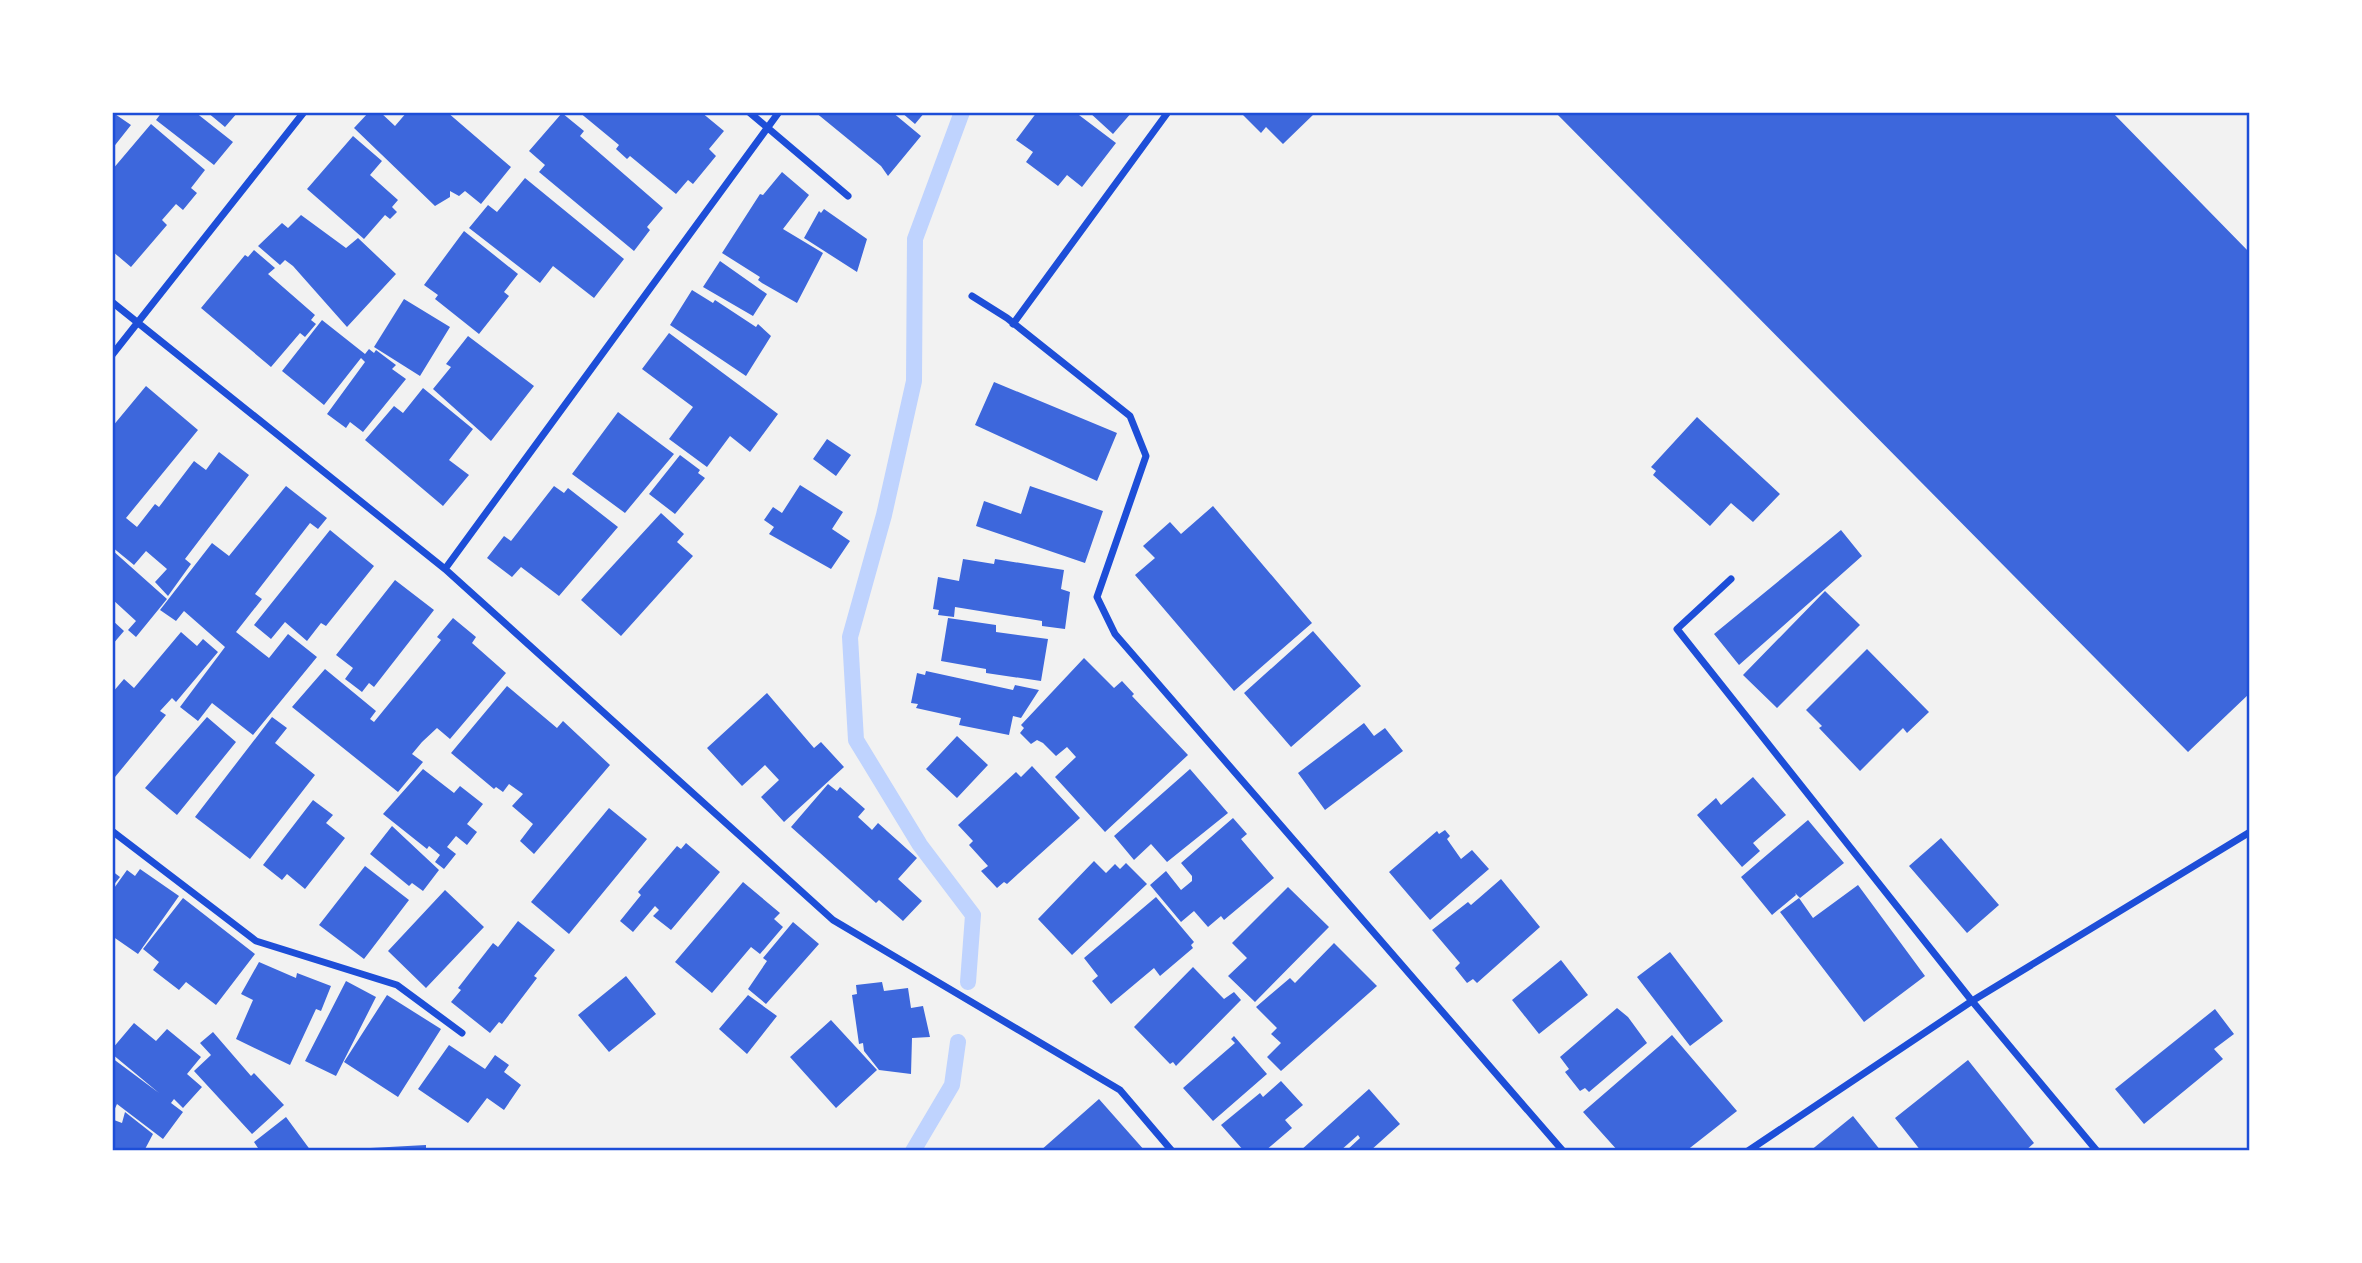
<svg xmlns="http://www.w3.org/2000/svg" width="2362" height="1263" font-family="'Nunito Sans',sans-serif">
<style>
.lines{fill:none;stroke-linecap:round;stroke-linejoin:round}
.stream{stroke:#bfd3fe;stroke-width:16}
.building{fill:#3d67dc}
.minor{stroke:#1d4ed8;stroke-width:7}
.neatline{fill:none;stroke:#1d4ed8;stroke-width:2.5}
</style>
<rect width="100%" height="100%" fill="#f2f2f2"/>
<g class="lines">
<!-- stream -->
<path class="stream" d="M962 112 915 239 914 381 884 515 850 637 856 740 920 845 973 915 968 982
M913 1151 952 1085 958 1042"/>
</g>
<!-- building -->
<path class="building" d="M112 112 131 125 112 149Z
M162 112H195L233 142 214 165 156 120Z
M207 112H238L225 127Z
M369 112H380L395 126 407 112H447L511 167 481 204 465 191 459 196 450 191V197L435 206 354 128Z
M579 112H701L724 131 709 149 716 156 693 184 688 180 676 194 630 156 627 159 616 149 619 145Z
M815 112H892L921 136 888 176 881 166Z
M901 112H925L915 124Z
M1037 112H1075L1116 143 1082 187 1067 175 1058 186 1026 162 1033 152 1016 140Z
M1089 112H1132L1113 134Z
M1240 112H1316L1283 144 1266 127 1261 133Z
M1555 112H2112L2250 253V693L2188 752Z
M562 113 584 131 580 136 663 208 647 227 650 230 634 251 539 172 545 165 529 151Z
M151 124 205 170 191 188 197 193 183 210 176 204 162 220 167 225 131 267 112 251V170Z
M353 136 382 161 370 175 398 200 392 207 397 212 390 219 385 215 364 239 307 189Z
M782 172 809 195 783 229 823 253 797 303 762 283 758 280 760 277 722 253 760 194 763 195Z
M525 178 624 259 594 298 553 266 540 283 469 228 488 205 497 212Z
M824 209 867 239 857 272 804 238 819 211 821 213Z
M301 215 346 248 358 238 396 274 347 327 293 266 285 260 280 265 258 246 282 223 288 228Z
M464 231 518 274 504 292 509 296 479 334 435 299 438 295 424 285Z
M254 250 275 268 268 274 315 315 311 320 316 324 305 337 300 333 271 367 201 308 245 255 248 257Z
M720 261 767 294 753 316 703 287Z
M692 290 713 303 715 300 756 327 758 324 771 336 746 376 670 325Z
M404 299 450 327 420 376 374 347Z
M322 320 365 354 369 349 374 353 376 350 396 365 392 369 406 379 363 432 350 422 346 428 327 414 365 362 361 358 324 405 282 371Z
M669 333 778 414 750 452 730 436 707 467 669 439 693 407 642 369Z
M468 336 534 386 491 441 433 389 451 367 446 364Z
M994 382 1117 433 1097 481 975 425Z
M146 386 198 430 126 518 137 527 155 504 159 507 194 461 206 470 219 452 249 475 185 559 191 564 168 596 155 582 167 569 146 551 134 565 112 547V427Z
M423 388 473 429 449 460 469 475 443 506 365 440 394 406 403 413Z
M618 412 674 454 625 513 572 474Z
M1697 417 1780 494 1753 522 1731 503 1710 526 1653 475 1656 471 1651 467Z
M827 439 851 455 836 476 813 459Z
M680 455 700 470 698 473 705 478 675 514 649 494Z
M800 485 843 512 832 529 850 541 831 569 769 534 774 527 764 520 773 507 782 513Z
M286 486 327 518 318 529 310 523 255 594 262 599 236 632 269 658 288 634 317 657 253 735 212 703 198 721 180 707 225 647 184 611 176 621 160 610 212 543 229 556Z
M554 486 564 493 568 488 618 527 559 596 521 567 512 577 487 558 504 536 511 541Z
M1030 486 1103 511 1085 563 976 526 984 501 1021 514Z
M1213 506 1312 623 1234 691 1135 575 1155 558 1143 546 1170 522 1181 534Z
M661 513 684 534 677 542 693 556 621 636 581 600Z
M330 530 374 566 326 626 321 623 307 641 285 622 271 639 254 625Z
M1841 530 1862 556 1739 665 1714 634Z
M112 550 167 599 136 637 128 630 136 621 112 599Z
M963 559 994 564 995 559 1064 570 1061 589 1070 592 1065 629 1042 626V621L955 607 954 617 938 615 939 610 933 609 938 577 959 581Z
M395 580 434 610 374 687 369 683 362 692 345 679 353 668 336 655Z
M1825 591 1860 625 1777 708 1743 675Z
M453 618 476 637 472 643 506 673 450 739 437 728 422 742 412 754 423 762 398 792 292 707 325 669 376 711 370 719 374 722 441 640 437 637Z
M948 618 996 625V632L1048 639 1041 681 986 673V669L941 661Z
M112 620 124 631 112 645Z
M1313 631 1361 686 1291 747 1244 693Z
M181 632 197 646 203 639 218 652 176 702 172 698 160 711 166 715 115 777 112 775V693L124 679 134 688Z
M1867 649 1929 712 1907 733 1903 728 1860 771 1819 728 1822 726 1806 710Z
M1084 658 1114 688 1122 681 1134 694 1132 696 1188 755 1105 832 1055 777 1076 757 1067 747 1056 756 1043 743 1037 740 1031 744 1020 733 1024 728 1021 725Z
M926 671 1013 690 1015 685 1039 690 1021 718 1013 716 1009 735 959 725 961 718 916 708 918 704 911 703 917 673 925 675Z
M507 686 557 728 563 721 610 765 534 854 520 841 533 824 512 806 523 794 509 784 503 792 496 787 494 789 451 753Z
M767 693 814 748 821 742 844 767 784 822 761 797 779 780 765 765 742 786 707 748Z
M207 717 236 742 177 815 145 788Z
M272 717 287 728 275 743 315 775 250 859 195 817Z
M1364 723 1374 736 1385 728 1403 751 1325 810 1298 773Z
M957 736 988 765 957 798 926 769Z
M1032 766 1080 818 1007 884 1004 882 997 888 981 871 988 866 969 845 973 841 958 825 1016 772 1021 777Z
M423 769 454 793 460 786 483 804 467 824 477 832 467 845 456 836 447 847 456 854 444 869 435 862 440 855 429 846 427 849 383 814Z
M1190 769 1228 813 1167 862 1151 844 1134 860 1114 836Z
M1753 777 1786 815 1753 843 1760 851 1742 867 1697 815 1716 798 1721 805Z
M828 784 837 791 840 787 865 809 858 817 870 828 872 830 878 823 917 858 898 879 922 901 903 921 879 900 876 903 791 827Z
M313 800 333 815 326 823 345 838 305 889 287 874 282 880 263 865Z
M609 808 647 839 569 934 531 902Z
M1233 818 1247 834 1241 839 1274 878 1224 920 1221 916 1208 927 1194 911 1181 922 1150 885 1166 871 1181 890 1192 881V876L1181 863Z
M1808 820 1844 863 1800 898 1795 893 1796 895 1772 915 1741 877Z
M392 826 439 870 423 891 412 883 409 886 370 854Z
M1445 830 1450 836 1447 839 1461 859 1472 850 1489 869 1430 920 1389 872 1437 831 1439 834Z
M1941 838 1999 905 1967 933 1909 866Z
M686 843 720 872 671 930 653 916 659 910 655 906 633 932 620 921 641 895 638 892 677 846 681 849Z
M1094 861 1106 873 1115 864 1120 869 1126 863 1147 884 1072 955 1038 919Z
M365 866 409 900 364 959 319 925Z
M140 869 179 896 138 954 112 936V891L127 870 135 876Z
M112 871 120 877 112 887Z
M1501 879 1540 927 1477 983 1473 979 1467 983 1455 968 1460 963 1432 930 1468 902 1471 905Z
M743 882 780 913 774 919 783 927 760 954 751 947 712 993 675 962Z
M1858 885 1925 976 1864 1022 1780 912 1799 898 1813 918Z
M1288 887 1329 927 1255 1002 1228 976 1247 958 1232 943Z
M445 890 484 927 426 988 388 951Z
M1156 897 1194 942 1191 945 1193 948 1160 976 1154 968 1111 1004 1092 981 1098 976 1084 958Z
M183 898 255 954 216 1005 186 982 179 990 153 970 159 962 143 949Z
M518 921 555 950 534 976 537 978 502 1024 499 1022 490 1033 451 1002 461 990 458 988 493 943 498 947Z
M793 922 819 944 766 1004 748 989 767 961 763 958Z
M1334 943 1377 986 1281 1071 1267 1057 1281 1043 1271 1034 1277 1028 1256 1007 1290 978 1295 983Z
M1670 952 1723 1021 1690 1046 1637 977Z
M1561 960 1588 995 1539 1034 1512 1000Z
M259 962 296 978 297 973 331 986 321 1011 316 1009 290 1065 236 1039 253 1000 241 994Z
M1193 967 1224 999 1234 992 1241 1000 1176 1066 1173 1062 1170 1064 1134 1027Z
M626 976 656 1014 609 1052 578 1015Z
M346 981 376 997 336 1076 305 1061Z
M882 982 884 991 908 988 911 1008 923 1006 930 1037 912 1038 911 1074 879 1070 864 1051 863 1043 859 1044 852 995 857 994 856 985Z
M387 995 441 1029 398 1097 344 1062Z
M748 995 777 1016 747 1054 719 1029Z
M1617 1008 1628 1017 1647 1043 1589 1092 1585 1088 1580 1091 1565 1072 1569 1069 1560 1057Z
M2215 1009 2234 1034 2214 1049 2223 1059 2144 1124 2115 1089Z
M831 1020 877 1070 836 1108 790 1057Z
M134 1023 156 1041 167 1029 201 1057 187 1074 202 1087 183 1108 174 1099 171 1103 183 1112 163 1139 117 1104 112 1115V1058L159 1093 112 1054V1049Z
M213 1032 251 1076 254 1073 284 1105 252 1134 194 1071 211 1055 200 1043Z
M1672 1035 1737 1111 1686 1151H1618L1583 1112Z
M1234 1036 1267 1074 1213 1121 1183 1088 1235 1043 1231 1039Z
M449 1045 485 1069 495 1055 509 1065 504 1072 521 1085 504 1110 487 1098 468 1123 418 1089Z
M1968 1060 2034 1143 2025 1151H1921L1895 1118Z
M1281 1081 1303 1105 1285 1120 1292 1128 1265 1151H1244L1221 1125 1260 1093 1263 1097Z
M1369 1089 1400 1124 1370 1151H1346L1360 1138 1358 1135 1340 1151H1300Z
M1099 1099 1145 1151H1040Z
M125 1112 153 1134 144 1151H112V1123L114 1120 122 1123Z
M1853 1116 1881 1151H1810Z
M286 1117 311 1151H260L254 1142Z
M426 1145V1151H352V1149Z"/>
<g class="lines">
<!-- minor -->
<path class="minor" d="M749 112 848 196
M972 296 1007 318 1130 416 1146 456 1097 597 1115 634 1563 1151
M112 302 445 569 833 920 1120 1090 1172 1151
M1013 324 1168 112
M112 355 304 112
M445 569 779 112
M1731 579 1677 629 1972 1001 2097 1151
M112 831 256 941 397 985 462 1033
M1748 1151 1972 1001 2250 832"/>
</g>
<!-- border -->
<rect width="2362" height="1263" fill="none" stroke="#ffffff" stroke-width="228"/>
<rect x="114" y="114" width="2134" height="1035" class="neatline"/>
</svg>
